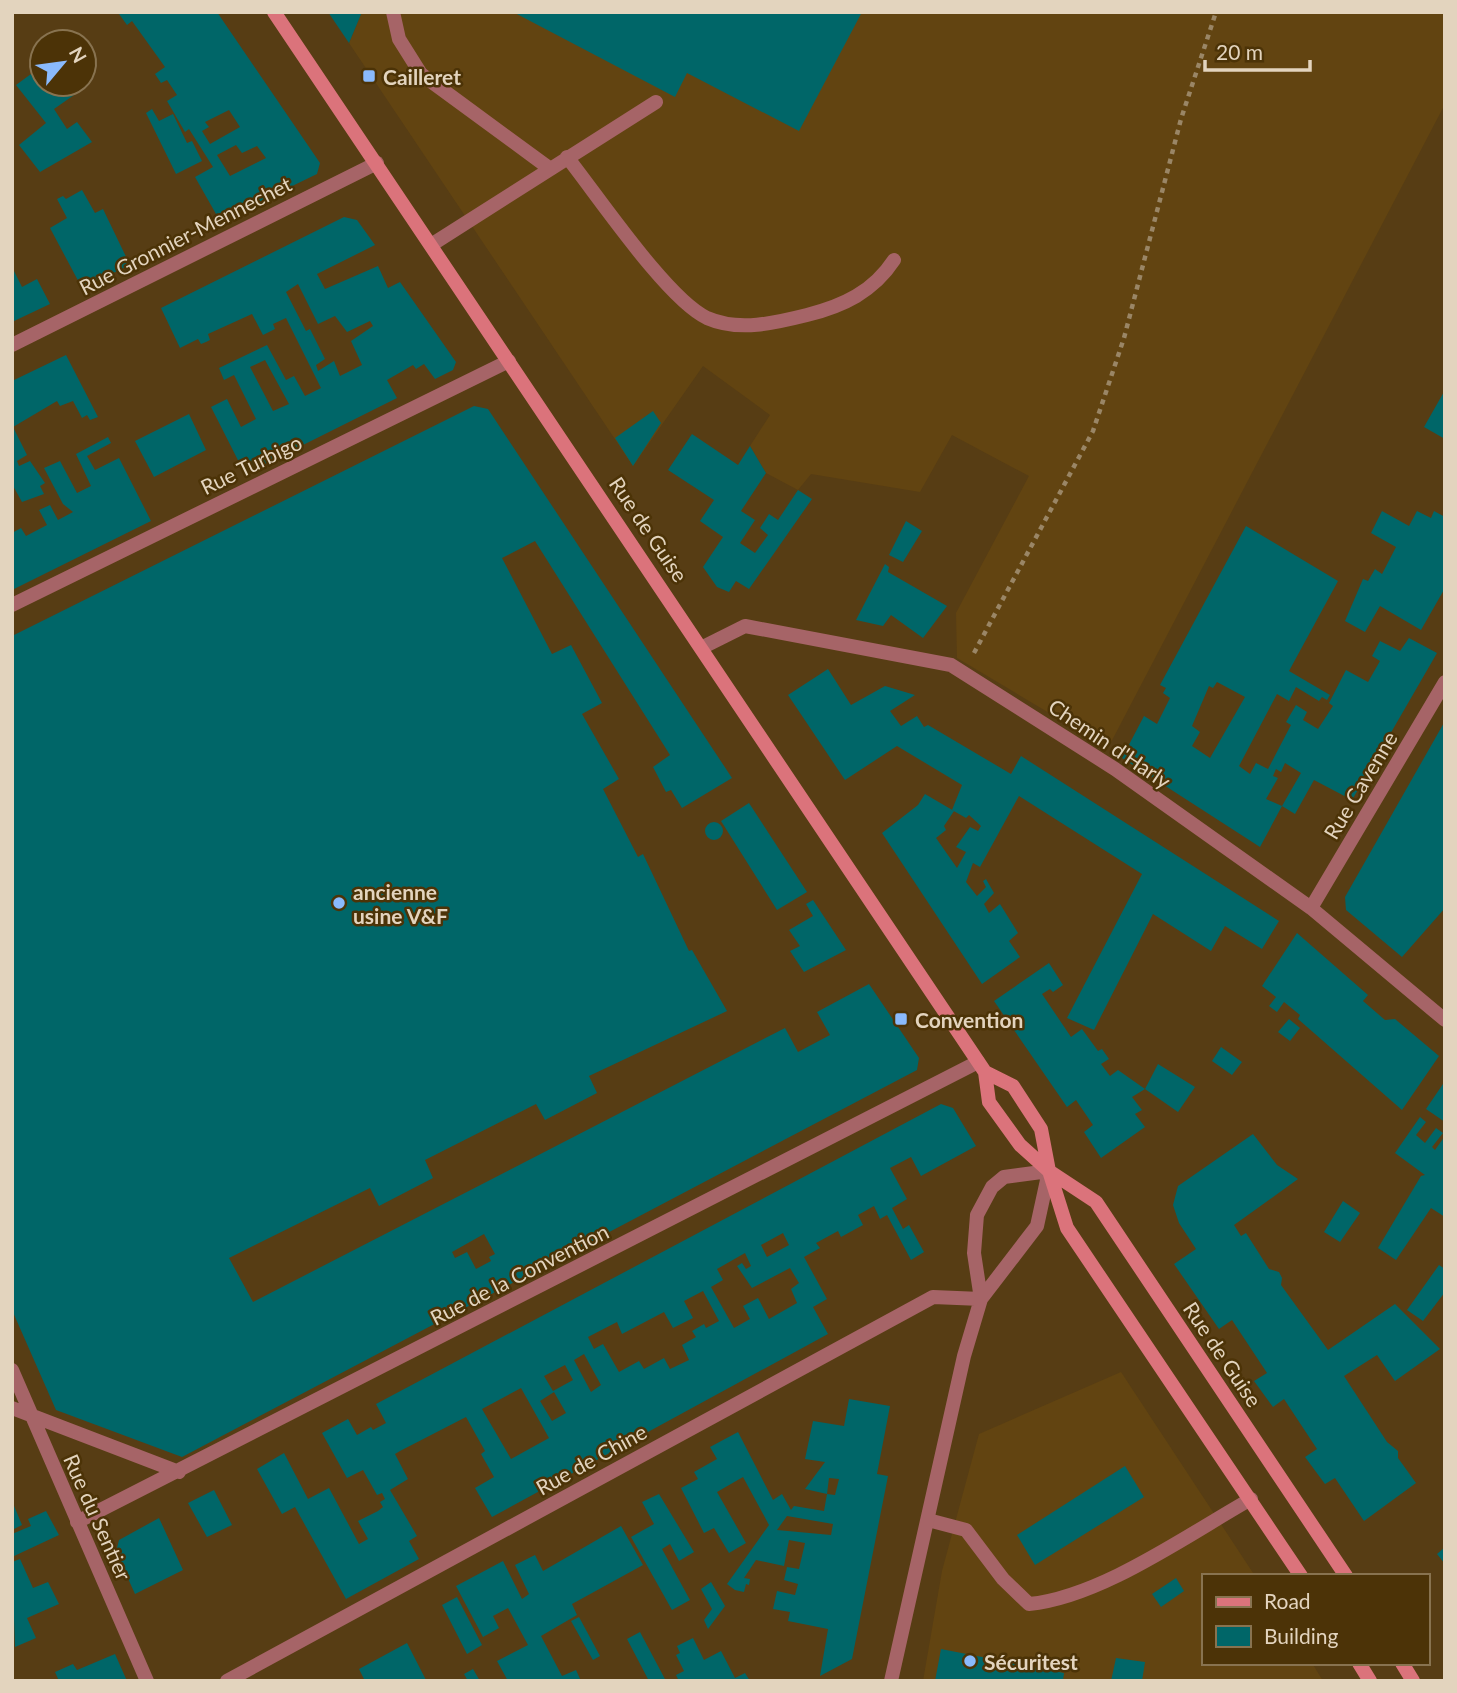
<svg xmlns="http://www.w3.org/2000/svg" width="1457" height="1693" font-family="Lato,sans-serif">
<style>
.built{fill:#624411}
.building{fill:#006668;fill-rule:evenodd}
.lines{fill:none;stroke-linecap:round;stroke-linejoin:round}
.path{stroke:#9a8666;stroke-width:4.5;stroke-dasharray:5 5;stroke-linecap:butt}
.lane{stroke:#a66467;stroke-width:14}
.street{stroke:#a66467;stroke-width:14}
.secondary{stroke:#db737b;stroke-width:14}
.poi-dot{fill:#8abafc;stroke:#4c3307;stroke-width:2.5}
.labels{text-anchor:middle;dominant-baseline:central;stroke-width:5;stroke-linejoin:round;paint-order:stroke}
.poi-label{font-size:21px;font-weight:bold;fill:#e3d4be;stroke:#4c3307;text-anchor:start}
.street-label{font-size:21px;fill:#e3d4be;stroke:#4c3307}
</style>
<rect width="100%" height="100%" fill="#573d14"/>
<!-- built -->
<path class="built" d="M362 12H1445V104L1108 748 957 658 956 613 1029 476 952 435 920 492 811 474 798 490 766 473 750 446 770 415 703 366 633 466 349 43Z
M1121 1372 1255 1576H1203V1663H1312L1323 1681H923L942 1571 979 1434Z"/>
<!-- building -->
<path class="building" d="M122 12H217L320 163 317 174 220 221 195 177 213 167 189 129 185 132 167 101 177 95 167 80 161 83 155 74 165 67 132 21 127 25 119 14ZM229 110 240 127 210 144 202 131 209 127 205 122ZM236 145 242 153 257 146 266 158 230 176 217 155Z
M328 12H362L349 43Z
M513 12H862L799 131 687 73 675 97Z
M31 74 44 91 54 84H63L67 89 82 84 84 88 54 109 67 129 77 122 92 142 40 172 19 145 46 123 16 85Z
M152 109 159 121 173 114 187 143 192 141 202 161 176 174 146 113Z
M82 190 95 213 103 209 130 265 82 288 50 228 67 218 57 199 63 196 66 199Z
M344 217 357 220 375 245 317 274 325 289 378 266 388 288 400 282 456 362 453 370 435 379 424 364 416 369 413 365 387 380 397 398 245 474 211 407 227 399 241 427 256 419 234 375 224 380 219 368 267 345 286 380 294 376 305 396 321 388 286 318 273 324 275 329 263 335 252 314 208 334 210 340 206 342 201 344 198 339 180 348 161 308ZM298 284 318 324 335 316 347 332 370 321 373 326 351 341 362 365 340 376 334 361 318 371 316 365 325 359 310 329 306 331 286 292ZM265 360 289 404 273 411 250 367Z
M12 267 22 287 37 279 50 304 12 322Z
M66 355 98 417 90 420 87 415 82 418 73 401 60 406 57 401 13 427 27 455 17 461 19 466 30 461 45 483 40 486 44 494 22 502 12 484V381Z
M1445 390V439L1424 427Z
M474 406 488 409 732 778 682 808 671 790 666 792 653 767 670 755 535 541 502 558 552 654 571 645 602 703 582 714 619 779 603 789 638 857 643 854 689 951 692 950 727 1011 589 1076 597 1093 545 1120 536 1104 425 1160 433 1178 379 1206 370 1188 229 1258 253 1302 785 1028 798 1052 830 1035 817 1012 869 984 919 1058 917 1070 182 1457 56 1410 12 1310V636ZM484 1234 495 1254 489 1257 491 1261 476 1269 467 1252 455 1258 452 1252Z
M653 411 661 423 633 466 615 438Z
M189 414 206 450 154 477 135 441Z
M692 434 738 465 750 446 766 473 741 511 755 520 740 543 755 553 768 535 760 528 769 514 778 520 798 490 812 499 749 589 736 581 729 592 717 587 703 567 723 537 700 521 714 500 668 470Z
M108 437 111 443 87 456 95 470 119 458 151 521 12 590V533L21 528 26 536 47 525 39 510 50 505 58 520 73 512 63 504 44 468 60 461 77 493 91 486 76 454Z
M1382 511 1409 526 1417 511 1431 518 1434 511 1445 517V588L1421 630 1380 606 1365 632 1345 621 1363 579 1368 581 1375 569 1382 574 1396 547 1371 533Z
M906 521 922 531 903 562 889 555Z
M1246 526 1338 581 1289 671 1330 695 1327 700 1322 697 1319 701 1296 687 1289 701 1277 694 1239 766 1250 774 1256 763 1268 769 1291 725 1286 722 1296 705 1307 712 1303 720 1318 729 1333 706 1329 703 1346 670 1368 682 1380 661 1372 656 1380 641 1400 651 1409 638 1437 653 1352 800 1314 780 1295 814 1282 806 1260 847 1122 758 1144 716 1157 724 1170 698 1163 693 1166 688 1160 685ZM1217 682 1245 697 1210 758 1192 746 1200 732 1192 726 1209 686 1213 688ZM1285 763 1301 773 1282 806 1266 799 1278 778 1273 776 1276 769 1281 772Z
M885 564 889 567 888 572 947 606 923 638 891 615 883 626 856 620Z
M828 669 851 705 885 686 915 695 890 711 901 726 917 716 924 727 928 725 1011 774 1021 756 1279 921 1262 949 1225 926 1211 951 1153 914 1094 1030 1067 1018 1142 874 1019 796 980 867 973 863 966 882 977 896 986 887 983 881 986 879 994 893 984 904 989 913 1000 904 1018 933 1009 941 1020 957 982 984 882 833 918 805 925 794 954 811 944 826 946 830 936 838 957 868 966 852 956 847 970 827 978 831 981 826 969 815 966 818 952 810 962 785 897 746 845 780 788 695Z
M1445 721V908L1402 957 1346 910 1345 897Z
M749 803 807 892 777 910 721 821Z
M705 831a9 9 0 1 1 18 0a9 9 0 1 1-18 0Z
M813 900 846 950 804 972 790 951 800 946 789 930 813 916 806 904Z
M1297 933 1368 995 1363 1001 1385 1020 1395 1019 1439 1056 1402 1110 1298 1019 1300 1015 1284 1002 1277 1012 1269 1006 1276 997 1262 986Z
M1049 963 1063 985 1053 992 1050 989 1042 994 1071 1037 1082 1029 1098 1051 1102 1049 1109 1059 1101 1064 1110 1076 1118 1070 1145 1089 1132 1097 1142 1110 1135 1114 1145 1127 1101 1158 1084 1132 1093 1125 1076 1100 1067 1107 994 1001Z
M1289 1019 1300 1028 1290 1041 1278 1032Z
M1221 1047 1242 1062 1232 1075 1212 1061Z
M1158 1064 1195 1087 1178 1112 1145 1089Z
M1445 1081V1122L1426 1109Z
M941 1104 953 1108 976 1146 921 1176 911 1157 890 1168 907 1199 892 1208 903 1229 909 1225 924 1252 911 1260 887 1215 880 1219 874 1206 858 1215 863 1225 841 1237 838 1231 816 1243 820 1248 804 1257 827 1299 813 1307 828 1334 492 1517 475 1488 494 1477 481 1454 485 1451 466 1417 400 1451 395 1454 408 1479 390 1490 417 1536 409 1541 419 1559 346 1599 295 1507 282 1514 257 1469 284 1453 308 1499 329 1488 359 1544 368 1539 358 1521 378 1511 383 1507 380 1502 385 1499 382 1493 377 1495 363 1470 347 1478 322 1433 348 1419 357 1435 371 1427 373 1430 386 1423 376 1404ZM783 1233 789 1245 767 1257 761 1245ZM745 1253 751 1266 746 1269 742 1263 737 1266 752 1288 790 1268 799 1283 791 1289 797 1303 769 1319 758 1298 743 1306 750 1319 734 1328 711 1287 723 1280 717 1269ZM703 1291 719 1321 706 1328 704 1324 692 1331 696 1337 682 1345 689 1360 670 1369 664 1358 644 1369 639 1361 619 1372 603 1344 594 1349 588 1337 617 1322 622 1334 664 1312 673 1328 693 1318 684 1301ZM584 1354 601 1385 591 1392 574 1360ZM565 1365 573 1380 553 1391 544 1376ZM521 1388 549 1438 511 1459 482 1409ZM554 1392 566 1413 552 1421 540 1401Z
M1420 1117 1426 1122 1416 1135 1425 1143 1436 1128 1443 1133 1432 1147 1435 1150 1445 1136V1217L1431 1208 1396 1260 1378 1248 1421 1176 1425 1175 1395 1153Z
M1253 1134 1277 1165 1298 1179 1234 1225 1241 1236 1246 1233 1269 1269 1279 1272 1282 1278 1281 1285 1328 1350 1395 1304 1440 1349 1395 1381 1377 1355 1344 1376 1387 1442 1398 1451V1458L1416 1483 1364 1521 1335 1478 1325 1484 1305 1457 1317 1449 1284 1399 1273 1407 1254 1381 1267 1373 1232 1320 1219 1329 1174 1264 1196 1249 1179 1223 1173 1205 1178 1186Z
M1343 1201 1360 1213 1340 1242 1324 1232Z
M1439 1265 1445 1269V1292L1423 1321 1407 1310Z
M849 1399 890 1406 877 1474 888 1476 852 1659 820 1676 828 1629 788 1621 790 1612 773 1609 777 1591 795 1595 798 1584 784 1580 787 1567 799 1569 805 1543 789 1540 784 1566 756 1560 744 1578 750 1579 749 1585 746 1584 744 1592 735 1590 727 1584 769 1525 743 1477 717 1492 746 1543 729 1553 714 1528 704 1533 681 1488 698 1479 694 1472 717 1459 710 1447 738 1432 773 1500 782 1494 791 1510 794 1506 824 1511 827 1494 805 1489 825 1462 805 1459 813 1421 844 1426ZM829 1478 839 1479 835 1495 827 1494ZM787 1516 833 1524 831 1535 777 1530Z
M1125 1466 1144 1497 1035 1565 1017 1535Z
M214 1490 232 1525 207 1537 188 1503Z
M659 1494 694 1552 679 1561 670 1544 662 1549 690 1600 672 1610 631 1537 654 1524 642 1502Z
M12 1501 22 1525 12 1530Z
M46 1511 59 1535 12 1557V1534L31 1526 28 1519Z
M159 1518 183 1570 135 1594 116 1552 119 1540Z
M621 1526 643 1565 572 1604 577 1615 541 1636 562 1676 576 1670 581 1681H508L497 1661 528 1645 508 1608 493 1616 499 1628 483 1637 456 1586 503 1561 522 1599 529 1594 515 1565 535 1555 543 1571Z
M1445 1547V1564L1437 1554Z
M20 1559 33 1588 48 1582 59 1604 27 1618 36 1638 15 1647 12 1562Z
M1176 1578 1184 1591 1161 1607 1152 1594Z
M711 1582 725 1606 708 1629 704 1620 712 1609 701 1589Z
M457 1597 482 1645 467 1654 442 1605Z
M579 1617 600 1656 593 1660 571 1621Z
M640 1632 666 1681H649L627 1639Z
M693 1638 704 1660 721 1651 735 1678 745 1673 750 1681H679L676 1675 684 1671 676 1655 680 1653 677 1646Z
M407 1643 426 1680 365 1681 359 1669Z
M941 1649 1064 1673 1063 1681H935Z
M115 1654 127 1681H59L55 1672 73 1664 77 1670Z
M1116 1658 1145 1662 1142 1681H1111Z
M473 1669 480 1681H468L464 1674Z"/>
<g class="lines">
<!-- path -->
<path class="path" d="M974 653 1093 431 1124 338 1181 119 1216 12"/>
<!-- lane -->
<path class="lane" d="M393 12 399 39 421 74 549 168
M567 157C598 196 667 299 707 318 739 332 775 323 807 315 843 306 873 292 894 260
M431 245 656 102
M928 1520 966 1530 1003 1579 1029 1604C1101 1597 1187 1535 1251 1499"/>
<!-- street -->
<path class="street" d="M12 345 377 163
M12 605 509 361
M703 647 745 626 951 665 1115 769 1311 908 1445 1020
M1311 908 1445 682
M12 1370 147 1681
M12 1408 179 1472
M77 1522 978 1062
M227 1681 933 1297 981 1299
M891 1681 964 1356 981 1299 1037 1226 1049 1171 1004 1177 992 1187 977 1215 974 1253 981 1299"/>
<!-- secondary -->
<path class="secondary" d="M274 12 985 1072 989 1102 1020 1145 1049 1171 1096 1202 1346 1576
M985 1072 1013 1086 1041 1129 1049 1171 1067 1228 1301 1576
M1359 1663 1370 1681
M1402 1663 1413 1681"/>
</g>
<!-- markers -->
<g class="poi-dot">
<rect x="362" y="69" width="14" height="14" rx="3.5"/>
<circle cx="339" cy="903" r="7"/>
<rect x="894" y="1012" width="14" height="14" rx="3.5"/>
<circle cx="970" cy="1661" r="7"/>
</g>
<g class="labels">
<!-- poi labels -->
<g class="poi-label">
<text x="383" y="76">Cailleret</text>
<text x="353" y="891">ancienne<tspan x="353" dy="24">usine V&amp;F</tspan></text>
<text x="915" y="1019">Convention</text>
<text x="984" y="1661">Sécuritest</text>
</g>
<!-- street labels -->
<g class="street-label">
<text transform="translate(185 235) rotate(-27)">Rue Gronnier-Mennechet</text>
<text transform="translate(251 464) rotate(-26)">Rue Turbigo</text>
<text transform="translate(649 529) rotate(56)">Rue de Guise</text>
<text transform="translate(1110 743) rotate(34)">Chemin d'Harly</text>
<text transform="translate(1360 785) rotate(-59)">Rue Cavenne</text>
<text transform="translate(519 1274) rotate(-27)">Rue de la Convention</text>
<text transform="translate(1223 1354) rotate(56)">Rue de Guise</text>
<text transform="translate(591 1459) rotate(-29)">Rue de Chine</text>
<text transform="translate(98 1517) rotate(66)">Rue du Sentier</text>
</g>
</g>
<!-- border -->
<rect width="1457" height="1693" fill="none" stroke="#e3d4be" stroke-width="28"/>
<!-- legend -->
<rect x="1202" y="1574" width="228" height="91" fill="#4c3307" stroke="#887350" stroke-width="2"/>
<rect x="1216" y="1597" width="35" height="10" fill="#db737b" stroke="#887350" stroke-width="2"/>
<text x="1264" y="1609" font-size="21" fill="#e3d4be">Road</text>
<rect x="1216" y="1626" width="35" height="21" fill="#006668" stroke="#887350" stroke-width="2"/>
<text x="1264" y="1644" font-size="21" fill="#e3d4be">Building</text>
<!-- north arrow -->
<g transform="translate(63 63) rotate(61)"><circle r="33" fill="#4c3307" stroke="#887350" stroke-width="2"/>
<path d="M0-5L12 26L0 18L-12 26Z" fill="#8abafc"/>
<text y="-10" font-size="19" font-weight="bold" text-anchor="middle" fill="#e3d4be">N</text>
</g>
<!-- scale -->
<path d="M1205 60v10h105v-10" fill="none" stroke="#e3d4be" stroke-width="3.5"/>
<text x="1216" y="60" font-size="21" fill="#e3d4be" stroke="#4c3307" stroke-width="5" paint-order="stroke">20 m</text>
</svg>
